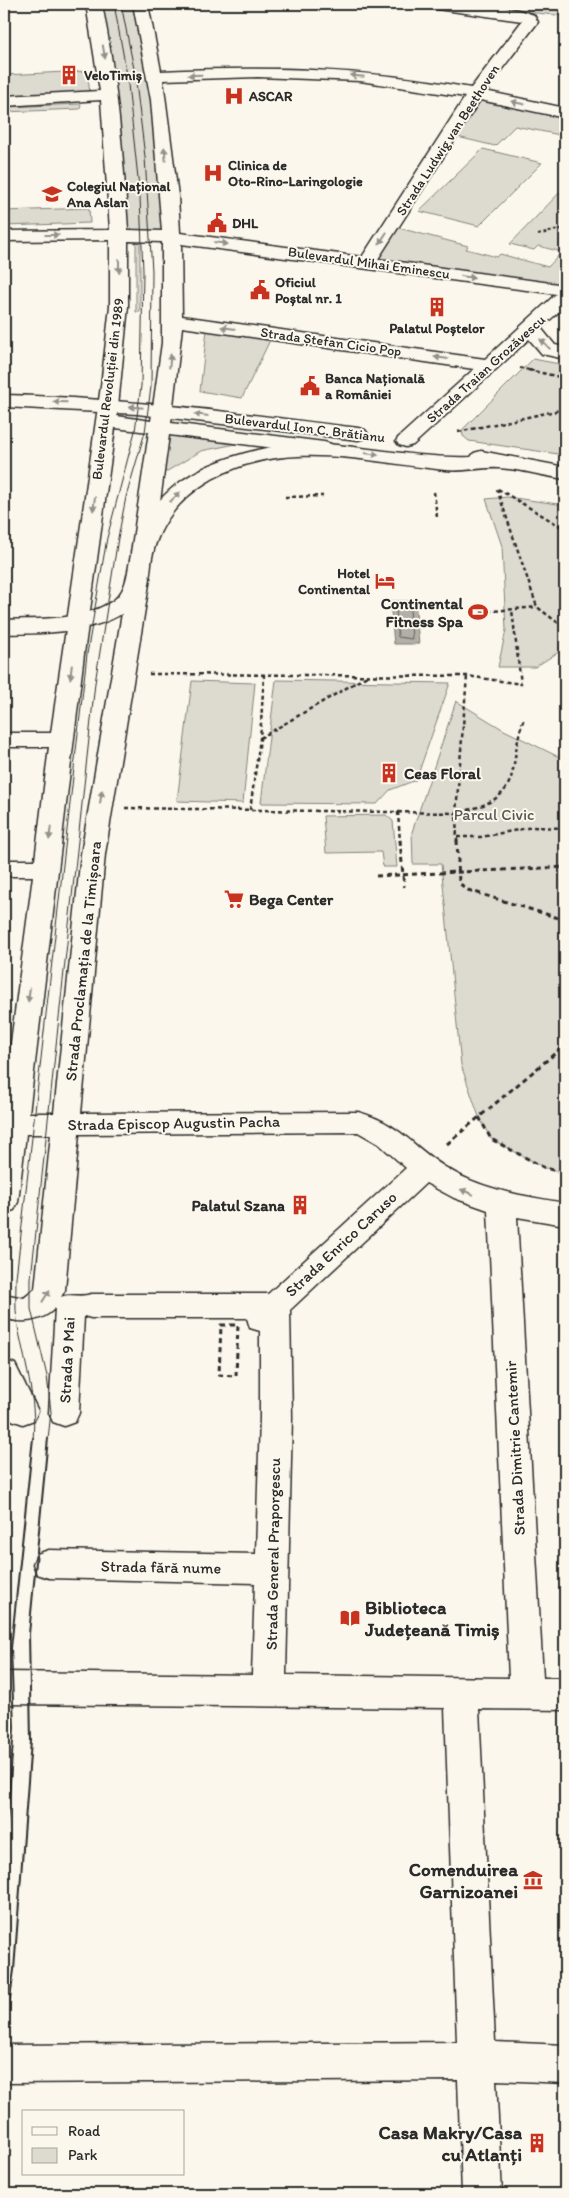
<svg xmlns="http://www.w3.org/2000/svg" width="569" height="2198" font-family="Itim,sans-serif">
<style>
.green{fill:#dddad0;stroke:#84827e}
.water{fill:#b1afa7;stroke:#7b7a75}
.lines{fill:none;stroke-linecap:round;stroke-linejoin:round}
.shore{stroke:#61605d;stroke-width:1}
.minor-casing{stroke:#2b2b2b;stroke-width:3}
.major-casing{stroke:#2b2b2b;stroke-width:3}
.path-far2{stroke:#2b2b2b;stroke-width:2;stroke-dasharray:3 2.5;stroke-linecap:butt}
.path-far1{stroke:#2b2b2b;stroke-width:2.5;stroke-dasharray:4 3;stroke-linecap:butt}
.path{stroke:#2b2b2b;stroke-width:3;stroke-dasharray:5 4;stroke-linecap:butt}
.minor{fill:#fbf7ec;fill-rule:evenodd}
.major{fill:#fbf7ec;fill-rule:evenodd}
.tram-far1{stroke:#2b2b2b;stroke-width:1}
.tram{stroke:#2b2b2b;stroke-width:2}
.oneway{fill:#93918c}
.labels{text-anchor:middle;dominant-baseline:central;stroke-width:4;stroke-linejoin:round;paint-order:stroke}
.far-poi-label{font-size:14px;font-weight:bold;fill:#2b2b2b;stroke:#fbf7ec;text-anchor:start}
.far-street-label{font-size:14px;fill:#2b2b2b;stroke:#fbf7ec}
.poi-label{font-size:16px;font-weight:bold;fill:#2b2b2b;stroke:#fbf7ec;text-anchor:end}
.park-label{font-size:16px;fill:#585754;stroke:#fbf7ec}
.street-label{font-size:16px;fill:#2b2b2b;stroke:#fbf7ec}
.near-poi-label{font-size:19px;font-weight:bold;fill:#2b2b2b;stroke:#fbf7ec;text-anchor:end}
</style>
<rect width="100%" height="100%" fill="#fbf7ec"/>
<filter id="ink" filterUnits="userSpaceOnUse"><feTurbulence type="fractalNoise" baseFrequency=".02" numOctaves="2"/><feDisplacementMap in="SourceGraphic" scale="10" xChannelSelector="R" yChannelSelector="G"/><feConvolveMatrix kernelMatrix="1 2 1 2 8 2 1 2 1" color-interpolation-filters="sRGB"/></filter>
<g filter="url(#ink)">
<!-- green -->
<path class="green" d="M98 4H134L146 53 168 235 124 233 104 28Z
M451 4H565V16Z
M87 71 90 93 4 98V75Z
M475 94 565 113V136L515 126 495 146 449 135Z
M81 104 80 109 4 112V107Z
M483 149 542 163 479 226 419 211Z
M565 187V290L367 263 391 226 468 246 466 249 497 257 500 254 548 267 562 252 538 246 534 250 510 244Z
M89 208 90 223 4 226V211Z
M136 240H140V312H136Z
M207 329 271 338 242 398 200 391Z
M533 359 565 365V455L469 441 463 436 462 430Z
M170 434 236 444 201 451 164 473Z
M507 497 565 505V648L535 667H498L506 630 502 546 486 499Z
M276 680 450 683 416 780 390 790 377 804 261 803Z
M192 681 255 683 243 803 177 801Z
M456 701 504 730 565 760V1174L543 1167 491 1139 479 1117 461 1065 441 864H413L412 832Z
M386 815 393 821 397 867H383L381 852 326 853 323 816Z"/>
<!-- water -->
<path class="water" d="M390 601H415L419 644H394Z"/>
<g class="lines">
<!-- shore -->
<path class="shore" d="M398 606 410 608 412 639 398 637 396 609Z"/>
<defs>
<path id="minor" d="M86 4H102C117 79 123 153 128 230L162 231 151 100 133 4H148L161 71C267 66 366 68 471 88L522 21 437 9 432 7 430 4C461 4 505 3 534 15L538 22 485 91 565 108V118L480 100 378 259 565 285V306L541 328 555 345 565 347V359L542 354 529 339 413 445 406 447 399 445 396 441 399 437 474 369 182 327 171 423 324 442 331 444 334 448 331 452 324 454 169 435 153 553 150 558 142 559 134 558 131 553 149 432 115 428 84 654 29 1113H54L81 854 128 578 131 573 139 571 147 573 150 578 105 854 81 1113 358 1112C401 1124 410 1145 445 1167 481 1190 523 1196 565 1203V1225L517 1217 543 1678H565V1710L479 1709 495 2042 565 2045V2083L496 2080 502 2194H462L458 2080 4 2083V2045L457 2042 445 1708 4 1704V1672L252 1675 255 1583 49 1578 37 1574 33 1564 37 1554 49 1550 256 1554 260 1417V1331L250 1328 247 1318H91L84 1316 79 1413 75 1422 64 1426 53 1422 49 1413 55 1308C42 1322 21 1324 4 1318V1294L24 1298 35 1289 51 1134H26L18 1202 14 1210 4 1213V1095L33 876H4V860H35L49 747H4V733H51L101 386 110 306V240L4 241V231L110 230 101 100 4 106V96L100 91ZM258 77 360 81 465 97 362 257 180 233 178 196 163 80ZM128 241 162 242V343L151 421 117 416 128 306ZM181 244 556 294 485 359 182 316ZM358 1132 379 1144 406 1168 268 1294H91C80 1298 72 1293 61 1297L65 1290 79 1134ZM426 1183 454 1198 488 1210 509 1678 286 1675 292 1417 290 1310Z
M4 1360 15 1364 38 1411 34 1420 23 1424 12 1420 4 1403Z"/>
<path id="major" d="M4 395C123 398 240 413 358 428L365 430 368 434 365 438 358 440 137 414 4 407Z
M299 442C356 444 414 459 471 457L474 453 481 451 565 467V479C543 476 520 469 498 468 481 467 463 472 445 470 367 462 285 438 212 479 183 496 161 520 153 553 150 563 151 577 147 586 125 635 48 633 4 634V620C40 618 78 622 111 602 129 591 127 569 132 551 156 472 226 454 299 442Z"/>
</defs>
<!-- minor casing -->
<use href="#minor" class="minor-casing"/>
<!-- major casing -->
<use href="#major" class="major-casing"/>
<!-- path-far2 -->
<path class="path-far2" d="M546 7 564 4
M538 235 565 228
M520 368 534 371"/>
<!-- path-far1 -->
<path class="path-far1" d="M528 370 565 378
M458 432 565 409
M497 489 537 607 565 628
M498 489 565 529
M434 492 437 517
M285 497 323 496
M481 612 537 607
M149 674 467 676 521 684 512 610
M260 738 367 676
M125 808 456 813C529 797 505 772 524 718
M250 810 260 739 264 675
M398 812 400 842
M457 837H481L533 827 565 828
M457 842 456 813 467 676"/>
<!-- path -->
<path class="path" d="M400 840 404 887
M457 840 459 883 468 890 565 920
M376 876 565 867
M479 1117 491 1139 543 1167 565 1174
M447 1144 565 1045
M221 1325H238L236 1376 219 1375Z"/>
<!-- minor -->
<use href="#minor" class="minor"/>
<!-- major -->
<use href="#major" class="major"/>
<!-- tram-far1 -->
<path class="tram-far1" d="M33 1439C37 1398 24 1361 17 1321 15 1307 16 1292 16 1278L87 654 107 538 135 431 141 386 143 271 140 197 127 75 114 4
M48 1439 51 1412 47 1376 31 1309V1278L95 683 118 538 126 497 145 432 151 387 152 271 145 157 135 74 121 4"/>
<!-- tram -->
<path class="tram" d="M4 1861 14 1728 11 1648 33 1438
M4 2040 14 1970 31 1741 29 1634 48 1438"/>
</g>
<!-- one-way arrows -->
<defs><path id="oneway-solid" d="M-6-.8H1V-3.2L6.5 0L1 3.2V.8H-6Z" transform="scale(1.25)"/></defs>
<g class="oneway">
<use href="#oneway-solid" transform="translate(104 52) rotate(80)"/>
<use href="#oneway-solid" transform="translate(195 75) rotate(178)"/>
<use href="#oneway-solid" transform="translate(357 76) rotate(-175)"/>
<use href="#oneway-solid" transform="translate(518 103) rotate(-168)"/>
<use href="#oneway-solid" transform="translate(165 154) rotate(-96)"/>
<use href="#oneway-solid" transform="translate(52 235)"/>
<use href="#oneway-solid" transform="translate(383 238) rotate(123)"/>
<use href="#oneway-solid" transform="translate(221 243) rotate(8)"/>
<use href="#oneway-solid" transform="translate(119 266) rotate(90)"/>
<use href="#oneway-solid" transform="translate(468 277) rotate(8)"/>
<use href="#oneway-solid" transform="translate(228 328) rotate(-172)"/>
<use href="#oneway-solid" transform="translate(545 344) rotate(-136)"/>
<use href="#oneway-solid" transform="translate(441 358) rotate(-172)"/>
<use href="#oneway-solid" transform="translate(170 361) rotate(-84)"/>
<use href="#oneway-solid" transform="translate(60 402) rotate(-178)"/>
<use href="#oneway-solid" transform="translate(136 407) rotate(-175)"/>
<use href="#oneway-solid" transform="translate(201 415) rotate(-173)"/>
<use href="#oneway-solid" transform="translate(372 454) rotate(7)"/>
<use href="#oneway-solid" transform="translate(175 497) rotate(-44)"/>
<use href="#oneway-solid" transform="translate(94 504) rotate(98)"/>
<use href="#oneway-solid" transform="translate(71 672) rotate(97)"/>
<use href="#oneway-solid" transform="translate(101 797) rotate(-81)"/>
<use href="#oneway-solid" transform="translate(50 833) rotate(97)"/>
<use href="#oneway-solid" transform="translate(29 995) rotate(97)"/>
<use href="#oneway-solid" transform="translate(467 1192) rotate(-158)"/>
<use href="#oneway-solid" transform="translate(46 1296) rotate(-58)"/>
</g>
</g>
<!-- icons -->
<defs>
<symbol id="building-bare" viewBox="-9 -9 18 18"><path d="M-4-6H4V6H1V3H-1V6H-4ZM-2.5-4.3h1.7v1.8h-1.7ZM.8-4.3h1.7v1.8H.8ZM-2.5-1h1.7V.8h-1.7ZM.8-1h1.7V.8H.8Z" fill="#c8321e" stroke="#fbf7ec" stroke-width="2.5" paint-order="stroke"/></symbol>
<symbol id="hospital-bare" viewBox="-9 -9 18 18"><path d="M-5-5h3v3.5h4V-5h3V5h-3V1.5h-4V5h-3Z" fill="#c8321e" stroke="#fbf7ec" stroke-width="2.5" paint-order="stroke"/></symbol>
<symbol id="school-bare" viewBox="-9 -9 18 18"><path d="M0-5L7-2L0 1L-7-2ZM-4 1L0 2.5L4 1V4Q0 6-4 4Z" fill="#c8321e" stroke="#fbf7ec" stroke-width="2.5" paint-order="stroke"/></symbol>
<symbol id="civic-bare" viewBox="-9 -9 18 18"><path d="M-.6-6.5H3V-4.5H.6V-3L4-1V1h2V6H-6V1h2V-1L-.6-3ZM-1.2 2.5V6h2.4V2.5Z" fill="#c8321e" stroke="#fbf7ec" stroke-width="2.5" paint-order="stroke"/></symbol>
<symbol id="hotel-bare" viewBox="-9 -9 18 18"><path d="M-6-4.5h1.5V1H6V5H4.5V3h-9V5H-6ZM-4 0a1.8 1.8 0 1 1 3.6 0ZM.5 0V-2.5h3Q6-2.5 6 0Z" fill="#c8321e" stroke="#fbf7ec" stroke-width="2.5" paint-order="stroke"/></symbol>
<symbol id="stadium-bare" viewBox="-9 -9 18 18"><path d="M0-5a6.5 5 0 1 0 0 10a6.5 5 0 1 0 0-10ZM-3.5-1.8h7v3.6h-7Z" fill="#c8321e" stroke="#fbf7ec" stroke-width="2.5" paint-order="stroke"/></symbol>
<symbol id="supermarket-bare" viewBox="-9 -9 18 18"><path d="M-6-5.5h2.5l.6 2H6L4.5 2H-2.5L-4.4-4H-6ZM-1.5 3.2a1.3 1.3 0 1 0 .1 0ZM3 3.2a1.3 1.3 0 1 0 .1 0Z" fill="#c8321e" stroke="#fbf7ec" stroke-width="2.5" paint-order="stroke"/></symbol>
<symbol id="library-bare" viewBox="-9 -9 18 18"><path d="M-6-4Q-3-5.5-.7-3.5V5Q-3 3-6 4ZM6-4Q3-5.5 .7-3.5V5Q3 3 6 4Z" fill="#c8321e" stroke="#fbf7ec" stroke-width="2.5" paint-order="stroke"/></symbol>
<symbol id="museum-bare" viewBox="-9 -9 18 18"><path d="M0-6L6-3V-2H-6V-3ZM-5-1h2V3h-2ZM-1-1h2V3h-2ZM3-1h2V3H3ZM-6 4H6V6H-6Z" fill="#c8321e" stroke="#fbf7ec" stroke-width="2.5" paint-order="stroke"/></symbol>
</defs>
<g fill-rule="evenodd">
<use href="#building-bare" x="55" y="61" width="28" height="28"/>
<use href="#hospital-bare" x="220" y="82" width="28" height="28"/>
<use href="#hospital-bare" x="199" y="159" width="28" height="28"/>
<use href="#school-bare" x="38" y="180" width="28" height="28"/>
<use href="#civic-bare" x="203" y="209" width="28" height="28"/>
<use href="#civic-bare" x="246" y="276" width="28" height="28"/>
<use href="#building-bare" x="423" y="293" width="28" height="28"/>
<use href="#civic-bare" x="296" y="372" width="28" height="28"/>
<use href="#hotel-bare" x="371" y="567" width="28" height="28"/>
<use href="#stadium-bare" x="464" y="598" width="28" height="28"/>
<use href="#building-bare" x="375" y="759" width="28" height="28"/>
<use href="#supermarket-bare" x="220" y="885" width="28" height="28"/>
<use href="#building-bare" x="286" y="1191" width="28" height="28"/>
<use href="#library-bare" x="336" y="1604" width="28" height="28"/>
<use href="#museum-bare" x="519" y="1866" width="28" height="28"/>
<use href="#building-bare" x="523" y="2129" width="28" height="28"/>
</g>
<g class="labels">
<!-- far-poi labels -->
<g class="far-poi-label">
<text x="84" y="75">VeloTimiș</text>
<text x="249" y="96">ASCAR</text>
<text x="228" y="165">Clinica de<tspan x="228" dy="16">Oto-Rino-Laringologie</tspan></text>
<text x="67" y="186">Colegiul Național<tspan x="67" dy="16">Ana Aslan</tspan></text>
<text x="232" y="223">DHL</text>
<text x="275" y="282">Oficiul<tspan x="275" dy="16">Poștal nr. 1</tspan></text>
<text x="437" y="328" text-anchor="middle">Palatul Poștelor</text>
<text x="325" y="378">Banca Națională<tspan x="325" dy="16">a României</tspan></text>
<text x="370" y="573" text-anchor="end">Hotel<tspan x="370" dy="16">Continental</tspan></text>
</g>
<!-- far-street labels -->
<g class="far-street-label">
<text transform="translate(448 140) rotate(-57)">Strada Ludwig van Beethoven</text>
<text transform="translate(369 263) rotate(8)">Bulevardul Mihai Eminescu</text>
<text transform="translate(331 342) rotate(8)">Strada Ștefan Cicio Pop</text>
<text transform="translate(486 369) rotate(-42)">Strada Traian Grozăvescu</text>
<text transform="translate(108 389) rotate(-83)">Bulevardul Revoluției din 1989</text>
<text transform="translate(305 428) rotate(7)">Bulevardul Ion C. Brătianu</text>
</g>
<!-- poi labels -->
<g class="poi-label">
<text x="463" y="603">Continental<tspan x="463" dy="18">Fitness Spa</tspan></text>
<text x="404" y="773" text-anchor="start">Ceas Floral</text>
<text x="249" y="899" text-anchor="start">Bega Center</text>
<text x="285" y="1205">Palatul Szana</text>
</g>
<!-- park labels -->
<g class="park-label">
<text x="494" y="814">Parcul Civic</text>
</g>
<!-- street labels -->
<g class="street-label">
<text transform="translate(83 961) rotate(-84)">Strada Proclamația de la Timișoara</text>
<text transform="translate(174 1123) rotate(-1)">Strada Episcop Augustin Pacha</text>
<text transform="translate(341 1244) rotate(-43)">Strada Enrico Caruso</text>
<text transform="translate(67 1360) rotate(-87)">Strada 9 Mai</text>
<text transform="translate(515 1448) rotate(-93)">Strada Dimitrie Cantemir</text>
<text transform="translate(273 1554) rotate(-89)">Strada General Praporgescu</text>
<text transform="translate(161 1567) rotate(1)">Strada fără nume</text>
</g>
<!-- near-poi labels -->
<g class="near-poi-label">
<text x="365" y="1607" text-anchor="start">Biblioteca<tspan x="365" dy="22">Județeană Timiș</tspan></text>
<text x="518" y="1869">Comenduirea<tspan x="518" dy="22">Garnizoanei</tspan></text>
<text x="522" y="2132">Casa Makry/Casa<tspan x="522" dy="22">cu Atlanți</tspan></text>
</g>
</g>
<!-- margin -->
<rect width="569" height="2198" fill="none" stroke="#fbf7ec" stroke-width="20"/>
<rect x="10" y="10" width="549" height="2178" fill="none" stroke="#2b2b2b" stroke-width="2" filter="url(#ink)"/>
<!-- legend -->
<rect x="22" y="2110" width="162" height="65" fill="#fbf7ec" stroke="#a8a59f"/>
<rect x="32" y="2127" width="25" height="8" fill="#fbf7ec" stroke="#a8a59f"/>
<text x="68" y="2136" font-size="15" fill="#2b2b2b">Road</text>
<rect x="32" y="2148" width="25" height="15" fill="#dddad0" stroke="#a8a59f"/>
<text x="68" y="2160" font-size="15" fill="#2b2b2b">Park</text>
</svg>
